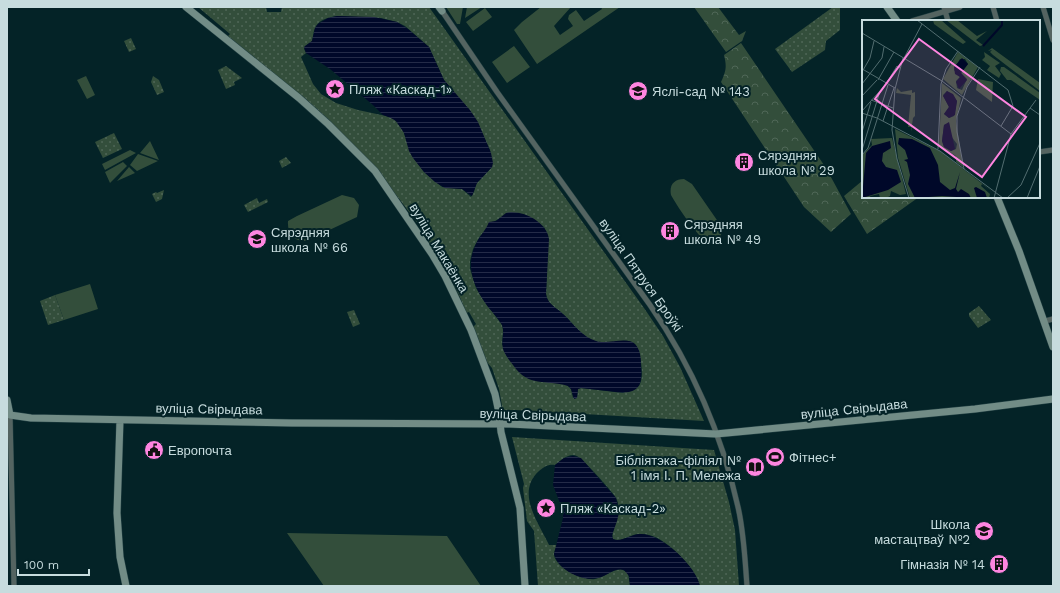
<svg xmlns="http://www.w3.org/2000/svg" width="1060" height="593" font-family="'Work Sans',sans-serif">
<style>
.green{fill:#334e3b}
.forest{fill:url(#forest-crowns)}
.park{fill:url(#park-dots);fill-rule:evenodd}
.water{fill:url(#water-rules)}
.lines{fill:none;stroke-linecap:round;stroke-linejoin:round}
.street-casing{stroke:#234144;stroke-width:6}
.secondary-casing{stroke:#234144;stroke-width:8}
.street{stroke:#546461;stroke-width:5}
.secondary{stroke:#728c86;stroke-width:7}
.labels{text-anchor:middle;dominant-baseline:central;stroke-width:4;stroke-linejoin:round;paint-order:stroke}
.poi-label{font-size:13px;fill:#c7dcde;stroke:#042327;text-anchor:start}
.street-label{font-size:13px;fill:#c7dcde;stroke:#042327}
.inset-river{fill:none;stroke:#000829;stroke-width:2}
.inset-road{fill:none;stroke:#526d70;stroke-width:1}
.view{fill:#fe85e0;fill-opacity:0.15;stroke:#fe85e0;stroke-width:2}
.inset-edge{fill:none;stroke:#c7dcde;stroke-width:2}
</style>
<defs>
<pattern id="forest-crowns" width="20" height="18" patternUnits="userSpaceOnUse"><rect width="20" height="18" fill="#334e3b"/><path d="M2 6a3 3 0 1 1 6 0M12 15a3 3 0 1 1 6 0" fill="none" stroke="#4f6757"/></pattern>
<pattern id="park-dots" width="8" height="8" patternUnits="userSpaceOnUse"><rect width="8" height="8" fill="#334e3b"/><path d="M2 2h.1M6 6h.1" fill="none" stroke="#4f6757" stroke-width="1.8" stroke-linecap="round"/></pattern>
<pattern id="water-rules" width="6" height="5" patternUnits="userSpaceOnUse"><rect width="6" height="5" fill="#000829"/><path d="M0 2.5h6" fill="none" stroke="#242b48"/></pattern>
</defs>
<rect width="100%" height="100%" fill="#042327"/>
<!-- green -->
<path class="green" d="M446 7H463L460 24H457Z
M467 7H482L465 18Z
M541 7H571L554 26 560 35 573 26 568 19 569 15 576 10 584 21 602 9 601 7H620L537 64 514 30 522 22Z
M485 8 492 17 473 31 466 22Z
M514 46 530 67 507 83 492 62Z
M86 76 95 95 87 99 77 80Z
M150 141 159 160 140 153Z
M130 150 136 153 105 170 102 164Z
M138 154 158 161 137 171 130 165Z
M123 162 127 166 110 183 105 172Z
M129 167 135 173 117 181Z
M684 179 692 184 719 223 722 229 721 235C717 240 711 244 705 240 698 237 675 203 671 195 669 185 674 179 684 179Z
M342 195 354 198 359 205 357 217 306 241C294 242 287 233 288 221L297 216Z
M90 284 98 309 64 320 55 295Z
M287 533 447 536 481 586H324Z"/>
<!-- forest -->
<path class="forest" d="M694 7H718L739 35 746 31 742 41 726 52Z
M741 43 826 168 851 214 831 232 804 207 721 82C726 71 727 67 724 55Z
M862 181 863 183V197H919L867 234 844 196Z"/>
<!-- park -->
<path class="park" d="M198 7H266L267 12H281L282 7H429L644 308 663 336 680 367 704 421 515 410 503 411 499 389 492 368 485 360 473 327 476 324 469 312 466 313 459 295 441 262 419 225 400 200 371 165 227 37 230 34ZM337 16 381 18 397 22 405 26 429 47 444 80 475 118 490 150 492 161V167L476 184 474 192 471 197 462 189 442 187 424 172 411 154 403 130 394 119 386 116 358 110 336 103 321 94 313 84 301 57 306 53 304 49 305 46 312 41C313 37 313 33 315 28 318 20 328 17 337 16ZM509 213H517L536 221 544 227 548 236 546 294C547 304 557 308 564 315 574 324 582 338 597 342 618 347 637 327 641 362 642 371 643 379 639 386L623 393 581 388 578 389 577 397 573 398 571 389 568 386 502 345 503 330 502 325 482 298 476 288 470 269V261L473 249 480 236 487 229 489 223 495 221Z
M833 7H840V30L826 41 825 50 792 72 775 49Z
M131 38 136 49 129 52 124 41Z
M226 66 242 78 234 82 235 85 226 89 218 70Z
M153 76 159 80 164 92 157 95 151 82Z
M114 133 122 149 103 158 95 142Z
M286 157 291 163 282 168 279 161Z
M164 190 162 199 156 202 152 194 156 192 157 193Z
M257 198 259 203 267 199 268 202 248 212 244 205Z
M55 295 64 320 48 325 40 301Z
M979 306 991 320 978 328 969 316V313Z
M354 310 360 324 353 327 347 312Z
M512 437 714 450 729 502 735 530 739 586H700C697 570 670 543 655 537 651 535 645 534 640 534 631 533 622 543 613 539 610 533 621 516 618 503 617 500 616 497 614 495 610 489 582 458 577 456 570 452 561 460 555 465 548 464 544 467 539 471 515 493 539 523 549 545H557C556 548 554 551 554 554 554 567 583 581 595 579 604 577 612 570 621 569L628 573 630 586H538L534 531 527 521 523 488 524 484Z"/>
<!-- water -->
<path class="water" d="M337 16 374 17 397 22 408 29 429 47 444 80 470 110 478 122 491 153 493 163 492 167 477 183 472 196 462 189 445 188 435 182 424 172 413 158 409 151 404 133 396 121 391 118 383 115 373 105 330 69 306 53 304 47 312 41 315 28 318 24 328 18Z
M506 213C522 209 547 222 549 239L546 294C547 304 557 308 563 314 574 324 582 337 596 341 607 345 627 336 635 344 641 350 641 360 641 367 644 395 629 394 608 391 599 390 590 389 581 388L578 389 577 398 574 399 571 389 568 386C545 379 529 388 513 365 509 360 505 355 503 349 501 341 505 333 502 325 498 318 493 313 488 307 475 289 465 268 475 246 479 236 485 232 489 222L496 221Z
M573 456 581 458 616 498 619 513 617 521 612 535 613 539C621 543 631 534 640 534 661 533 696 566 700 586H630L629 576 624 570C614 567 607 576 598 578 582 582 558 570 554 554L563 518V511L553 485 555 465 564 458Z"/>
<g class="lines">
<defs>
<path id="street" d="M944 7 948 21
M993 7 997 21
M1043 7 1053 40
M442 11 497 92 650 305C692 366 722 435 738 507 744 533 745 560 747 586
M912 21 960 7
M1039 152 1053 150
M1045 321 1053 319
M10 415 14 586"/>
<path id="secondary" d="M186 7 299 98 328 124 375 171 432 254 445 276 471 330 495 394 499 413 501 432 520 508 525 586
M439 7 442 11
M887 7 897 21
M997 197 1019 251 1053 347
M7 400 10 415 31 418 292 423 510 424 716 434 975 409 1053 399
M120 420 117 513 120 557 126 586"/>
</defs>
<!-- street casing -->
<use href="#street" class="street-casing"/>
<!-- secondary casing -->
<use href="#secondary" class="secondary-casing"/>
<!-- street -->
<use href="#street" class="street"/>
<!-- secondary -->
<use href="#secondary" class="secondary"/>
</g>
<!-- icons -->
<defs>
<symbol id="sight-disc" viewBox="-11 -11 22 22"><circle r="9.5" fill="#fe85e0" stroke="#042327"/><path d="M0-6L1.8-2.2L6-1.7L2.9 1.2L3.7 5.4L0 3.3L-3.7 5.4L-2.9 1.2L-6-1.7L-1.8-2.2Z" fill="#111"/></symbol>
<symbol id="school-disc" viewBox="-11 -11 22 22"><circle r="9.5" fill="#fe85e0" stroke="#042327"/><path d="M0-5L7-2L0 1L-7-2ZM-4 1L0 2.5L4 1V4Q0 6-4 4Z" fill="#111"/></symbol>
<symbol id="building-disc" viewBox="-11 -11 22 22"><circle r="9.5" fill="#fe85e0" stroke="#042327"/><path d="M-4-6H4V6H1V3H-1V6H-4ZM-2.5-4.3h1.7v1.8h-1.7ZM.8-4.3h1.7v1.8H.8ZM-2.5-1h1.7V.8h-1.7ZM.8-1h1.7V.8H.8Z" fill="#111"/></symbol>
<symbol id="civic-disc" viewBox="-11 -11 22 22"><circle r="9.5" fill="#fe85e0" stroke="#042327"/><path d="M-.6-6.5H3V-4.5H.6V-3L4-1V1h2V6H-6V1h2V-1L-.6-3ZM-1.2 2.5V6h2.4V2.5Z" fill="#111"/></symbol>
<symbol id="stadium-disc" viewBox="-11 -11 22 22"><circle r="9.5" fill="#fe85e0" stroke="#042327"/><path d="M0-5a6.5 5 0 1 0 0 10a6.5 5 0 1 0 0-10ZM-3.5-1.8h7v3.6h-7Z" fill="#111"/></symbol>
<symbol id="library-disc" viewBox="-11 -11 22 22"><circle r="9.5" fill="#fe85e0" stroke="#042327"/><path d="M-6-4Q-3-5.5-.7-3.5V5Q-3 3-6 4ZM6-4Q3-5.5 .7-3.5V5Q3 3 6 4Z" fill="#111"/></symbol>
</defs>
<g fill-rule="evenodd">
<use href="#sight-disc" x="324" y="78" width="22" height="22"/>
<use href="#school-disc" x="627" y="80" width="22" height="22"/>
<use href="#building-disc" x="733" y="151" width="22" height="22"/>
<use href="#building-disc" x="659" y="220" width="22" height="22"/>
<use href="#school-disc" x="246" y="228" width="22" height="22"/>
<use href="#civic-disc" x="143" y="439" width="22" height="22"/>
<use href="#stadium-disc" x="764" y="446" width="22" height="22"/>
<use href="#library-disc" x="744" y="456" width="22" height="22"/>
<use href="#sight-disc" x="535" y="497" width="22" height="22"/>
<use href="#school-disc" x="973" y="520" width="22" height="22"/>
<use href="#building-disc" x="988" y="553" width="22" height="22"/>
</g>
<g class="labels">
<!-- poi labels -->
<g class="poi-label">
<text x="349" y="89">Пляж «Каскад-1»</text>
<text x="652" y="91">Яслі-сад № 143</text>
<text x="758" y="155">Сярэдняя<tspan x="758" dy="15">школа № 29</tspan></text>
<text x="684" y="224">Сярэдняя<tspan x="684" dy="15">школа № 49</tspan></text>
<text x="271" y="232">Сярэдняя<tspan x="271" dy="15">школа № 66</tspan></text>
<text x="168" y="450">Европочта</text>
<text x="789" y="457">Фітнес+</text>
<text x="741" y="460" text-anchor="end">Бібліятэка-філіял №<tspan x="741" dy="15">1 імя І. П. Мележа</tspan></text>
<text x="560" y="508">Пляж «Каскад-2»</text>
<text x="970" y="524" text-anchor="end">Школа<tspan x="970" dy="15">мастацтваў №2</tspan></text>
<text x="985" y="564" text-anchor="end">Гімназія № 14</text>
</g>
<!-- street labels -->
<g class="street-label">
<text transform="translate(439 248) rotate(59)">вуліца Макаёнка</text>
<text transform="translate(641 275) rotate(55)">вуліца Пятруся Броўкі</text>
<text transform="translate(209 409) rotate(1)">вуліца Свірыдава</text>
<text transform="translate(854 409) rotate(-6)">вуліца Свірыдава</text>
<text transform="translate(533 415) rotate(2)">вуліца Свірыдава</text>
</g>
</g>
<!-- overview -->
<g transform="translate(862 20)">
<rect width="178" height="178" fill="#042327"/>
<path d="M116 59 131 62 130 82 114 70ZM33 109 78 131 131 172 120 164 119 166 128 174 127 178H48L36 138ZM30 118 44 174 38 175 29 171 28 176 24 178H18L17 174 8 176 9 178H0L1 134 10 125 9 119Z" fill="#334e3b"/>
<path d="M71 0H79L104 22 101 24 90 17 72 4ZM84 0H95L115 16 125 11 114 20 121 25 118 26ZM130 28 178 63V71L131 35 128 32 130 30 126 31ZM122 32 138 43 133 46 139 54 137 58 125 50 128 46 120 40 123 37ZM139 47H142L178 73V80L149 60H145L138 51ZM35 68 39 72 50 70V73L53 72V96L51 98 49 112V107H46L49 75 34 73ZM28 120 30 121 35 146 32 142 33 148 25 146 21 141 23 131 28 133 23 134V140L26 142 25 135 29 139 28 133 26 131 29 128Z" fill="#334e3b"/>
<path d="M96 32 116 47 100 75 81 59ZM98 39H103L106 44 99 53 105 59 100 70 95 68 94 61 98 57 92 50ZM80 63 99 78 94 101 101 147 94 142V136L77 126ZM85 71 95 81 92 96 87 98 82 94 87 87 81 75ZM87 103 89 116 95 124 94 129 89 131 82 127 80 121 82 105Z" fill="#334e3b" fill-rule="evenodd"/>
<path d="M100 38 106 44 99 53 105 60 97 69 94 62 98 57 93 54 92 47ZM85 71 91 74 95 81 93 95 87 98 82 94 87 87 81 76ZM87 102 93 129 89 131 82 127 80 121 82 105ZM37 118 50 119 68 128 76 145 78 162 88 170 93 168 98 152 94 169 96 172 99 169 107 174 109 178 80 176 53 178 46 164 48 155 45 142 42 140 46 139 43 130 36 124ZM28 121 29 128 21 133 20 141 24 147 35 150 39 162 26 170 0 178 4 133 10 126ZM114 167 123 172 125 178H115L112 168Z" fill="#000829"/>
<path class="inset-river" d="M121 26 140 5V0"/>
<path class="inset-road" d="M55 0 146 70 151 86 139 106M0 13 80 61 149 114 132 178M41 38 33 69 30 110 35 139 47 178M42 38 60 4M2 50 33 68M0 52 8 38 12 21M16 60 32 32M0 64 20 38 22 27M0 76 15 60M9 80 31 88M168 88 178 95M0 91 24 64 35 46 38 48M0 93 15 98 78 131 141 178M21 101 32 68M0 112 9 82M149 114 174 80M76 129 79 64 84 49 96 31M0 130 18 71M0 135 6 128 26 65M102 149 95 112V96L105 67 118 47M145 178 159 165 178 123M165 178 178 146"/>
<path class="view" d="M57 19 164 97 120 157 13 79Z"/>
<rect width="178" height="178" class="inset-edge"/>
</g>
<!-- border -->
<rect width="1060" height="593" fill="none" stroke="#c7dcde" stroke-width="16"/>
<!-- scale -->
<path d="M18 569v6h71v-6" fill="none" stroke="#c7dcde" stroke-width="2"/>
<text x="24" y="569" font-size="12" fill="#c7dcde" stroke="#042327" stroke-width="3" paint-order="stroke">100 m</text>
</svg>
